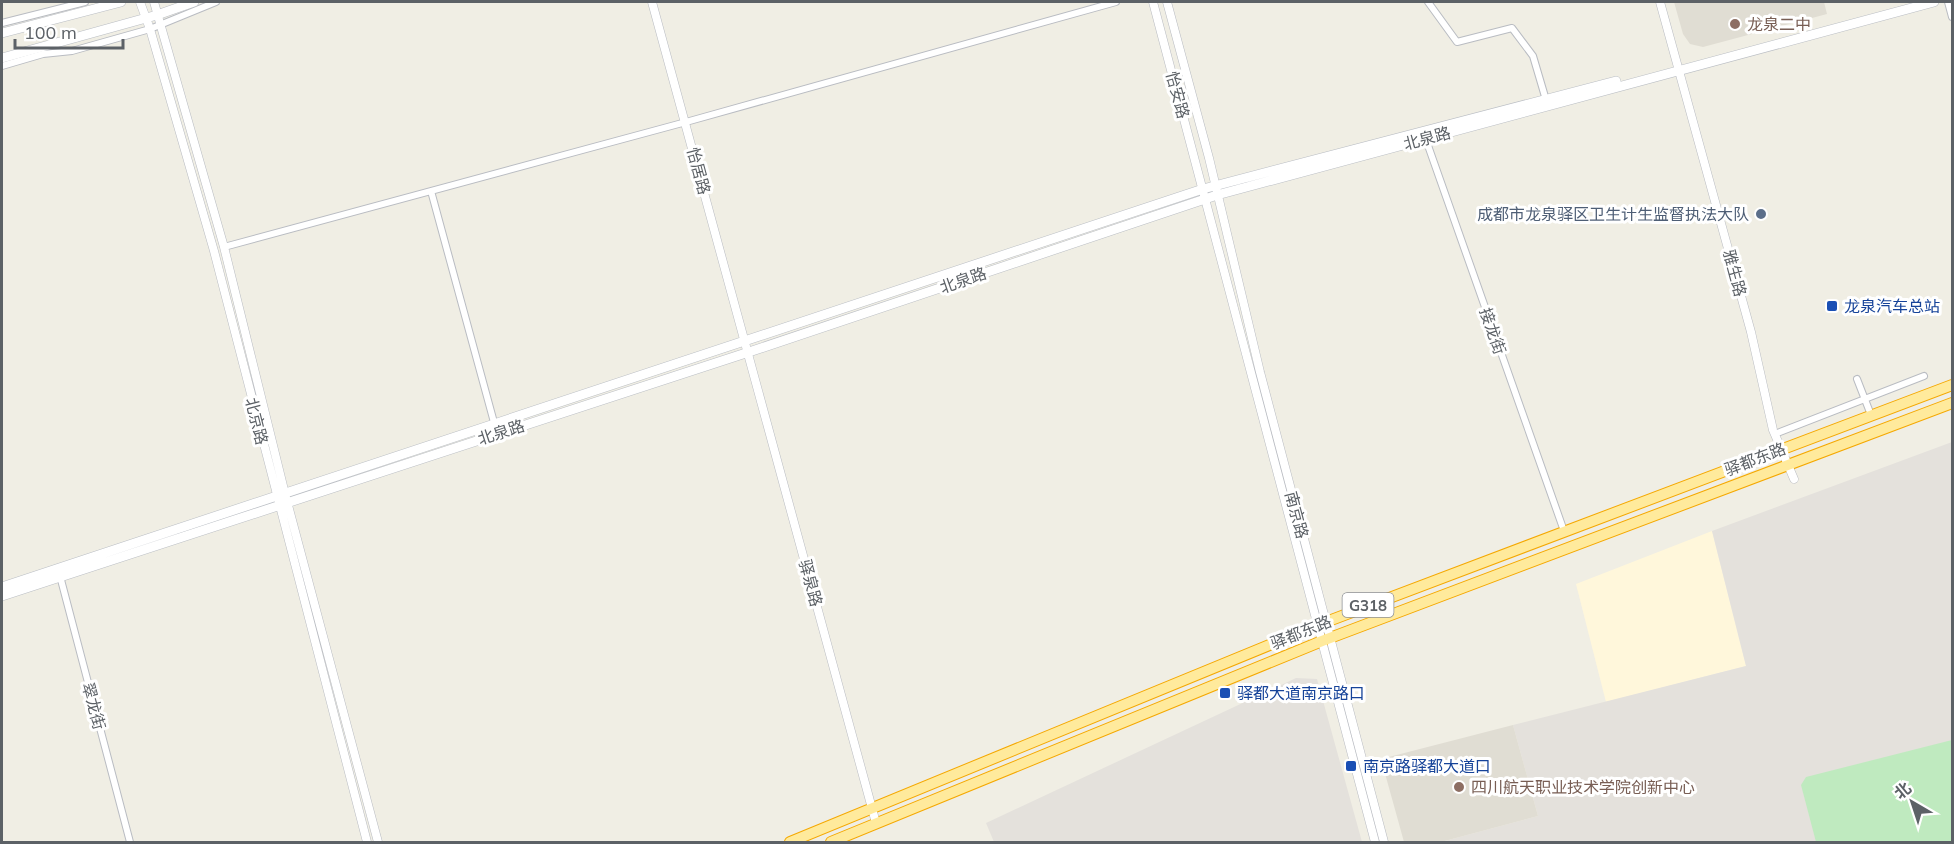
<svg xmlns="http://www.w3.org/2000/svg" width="1954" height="844" font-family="Mulish,'Noto Sans SC',sans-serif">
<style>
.commercial{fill:#fff7db}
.industrial{fill:#e4e1dc}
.education{fill:#e0ddd3}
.green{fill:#bfeabf}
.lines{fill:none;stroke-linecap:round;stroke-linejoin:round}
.minor-casing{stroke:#b9bcc2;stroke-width:8}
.tertiary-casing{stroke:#b9bcc2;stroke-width:9}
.secondary-casing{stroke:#babec4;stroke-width:10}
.trunk-casing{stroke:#f5a800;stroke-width:12}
.minor{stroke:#fff;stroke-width:6}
.tertiary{stroke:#fff;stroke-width:8}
.secondary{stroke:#fff;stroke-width:9}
.trunk{stroke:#ffea9c;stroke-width:10}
.education-dot{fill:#8d6e63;stroke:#fff;stroke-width:2}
.service-dot{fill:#5c6f8a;stroke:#fff;stroke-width:2}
.transit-dot{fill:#1a4fb4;stroke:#fff;stroke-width:2}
.labels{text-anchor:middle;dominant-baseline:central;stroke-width:6;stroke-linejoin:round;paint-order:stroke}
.shield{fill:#fff;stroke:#8d9094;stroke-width:1.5}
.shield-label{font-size:15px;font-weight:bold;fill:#5c6166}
.education-label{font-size:16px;fill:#785e54;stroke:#fff;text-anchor:start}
.street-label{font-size:16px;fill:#5c6166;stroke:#fff}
.service-label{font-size:16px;fill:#4e5e75;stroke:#fff;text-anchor:end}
.transit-label{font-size:16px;fill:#164399;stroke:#fff;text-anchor:start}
</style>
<rect width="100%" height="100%" fill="#f0eee4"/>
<!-- commercial -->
<path class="commercial" d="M1712 531 1746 666 1606 702 1576 584Z"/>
<!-- industrial -->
<path class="industrial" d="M1952 442V842H1441L1538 816 1513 725 1746 666 1712 531Z
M1296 678 1317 679 1362 842H994L986 823Z"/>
<!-- education -->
<path class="education" d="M1674 2H1824L1827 14 1703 47 1690 44 1683 34Z
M1513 725 1538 816 1441 842H1404L1381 759Z"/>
<!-- green -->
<path class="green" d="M1952 740V842H1816L1801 785 1806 777Z"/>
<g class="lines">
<defs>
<path id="minor" d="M1428 2 1457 42 1512 28 1533 56 1546 100
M1948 2 1952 17
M2 23 85 2
M2 66 43 54 72 51 150 29 216 2
M1425 137 1564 531
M431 191 495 426
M224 247 686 122 1116 2
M1857 379 1871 415
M1775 434 1924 376
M60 576 130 842"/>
<path id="tertiary" d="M140 2 150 29 214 251 367 842
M154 2 224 247 285 494 378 842
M652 2 876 823
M1153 2 1375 842
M1167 2 1209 158 1260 372 1384 842
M1660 2 1751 332 1773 430 1794 479"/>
<path id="secondary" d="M2 33 121 2
M2 58 157 15 194 2
M2 587 1203 189 1616 81
M2 596 749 352 1217 195 1934 2"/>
<path id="trunk" d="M790 842 1318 625 1952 385
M831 842 1322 641 1952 403"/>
</defs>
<!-- minor casing -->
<use href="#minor" class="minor-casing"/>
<!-- tertiary casing -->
<use href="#tertiary" class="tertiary-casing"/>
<!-- secondary casing -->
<use href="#secondary" class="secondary-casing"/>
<!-- trunk casing -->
<use href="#trunk" class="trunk-casing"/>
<!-- minor -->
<use href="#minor" class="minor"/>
<!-- tertiary -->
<use href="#tertiary" class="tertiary"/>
<!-- secondary -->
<use href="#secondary" class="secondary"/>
<!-- trunk -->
<use href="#trunk" class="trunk"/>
</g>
<!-- markers -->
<g class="education-dot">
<circle cx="1735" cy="24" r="6"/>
<circle cx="1459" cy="787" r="6"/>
</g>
<circle class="service-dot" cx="1761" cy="214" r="6"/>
<g class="transit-dot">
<rect x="1826" y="300" width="12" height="12" rx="3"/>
<rect x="1219" y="687" width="12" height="12" rx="3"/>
<rect x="1345" y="760" width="12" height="12" rx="3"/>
</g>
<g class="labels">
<!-- shield labels -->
<rect class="shield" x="1342.5" y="593" width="51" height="24" rx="4.5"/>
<g class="shield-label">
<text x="1368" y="605">G318</text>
</g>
<!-- education labels -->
<g class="education-label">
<text x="1747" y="24">龙泉二中</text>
<text x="1471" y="787">四川航天职业技术学院创新中心</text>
</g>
<!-- street labels -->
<g class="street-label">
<text transform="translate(1178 95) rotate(75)">怡安路</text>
<text transform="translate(1427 138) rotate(-15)">北泉路</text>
<text transform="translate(699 171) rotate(75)">怡居路</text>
<text transform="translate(1735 273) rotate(75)">雅生路</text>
<text transform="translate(963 280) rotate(-19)">北泉路</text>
<text transform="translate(1493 331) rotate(71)">接龙街</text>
<text transform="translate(257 421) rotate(76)">北京路</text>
<text transform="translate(501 432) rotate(-18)">北泉路</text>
<text transform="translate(1755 459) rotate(-21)">驿都东路</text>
<text transform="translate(1297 515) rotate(75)">南京路</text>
<text transform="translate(811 583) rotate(75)">驿泉路</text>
<text transform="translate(1301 632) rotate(-22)">驿都东路</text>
<text transform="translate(94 706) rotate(75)">翠龙街</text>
</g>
<!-- service labels -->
<g class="service-label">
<text x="1749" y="214">成都市龙泉驿区卫生计生监督执法大队</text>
</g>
<!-- transit labels -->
<g class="transit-label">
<text x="1844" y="306">龙泉汽车总站</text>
<text x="1237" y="693">驿都大道南京路口</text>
<text x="1363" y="766">南京路驿都大道口</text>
</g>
</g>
<!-- border -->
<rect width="1954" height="844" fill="none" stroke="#5c6166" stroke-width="6"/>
<!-- north arrow -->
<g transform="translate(1912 802) rotate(321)" stroke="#ffffff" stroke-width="4.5" paint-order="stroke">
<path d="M0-4.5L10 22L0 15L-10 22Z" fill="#5c6166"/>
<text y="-9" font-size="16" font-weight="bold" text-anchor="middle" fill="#5c6166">北</text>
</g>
<!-- scale -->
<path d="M15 39v9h108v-9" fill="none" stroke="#5c6166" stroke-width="3"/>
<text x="24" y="39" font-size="18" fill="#5c6166" stroke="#ffffff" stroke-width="4.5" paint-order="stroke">100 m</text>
</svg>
